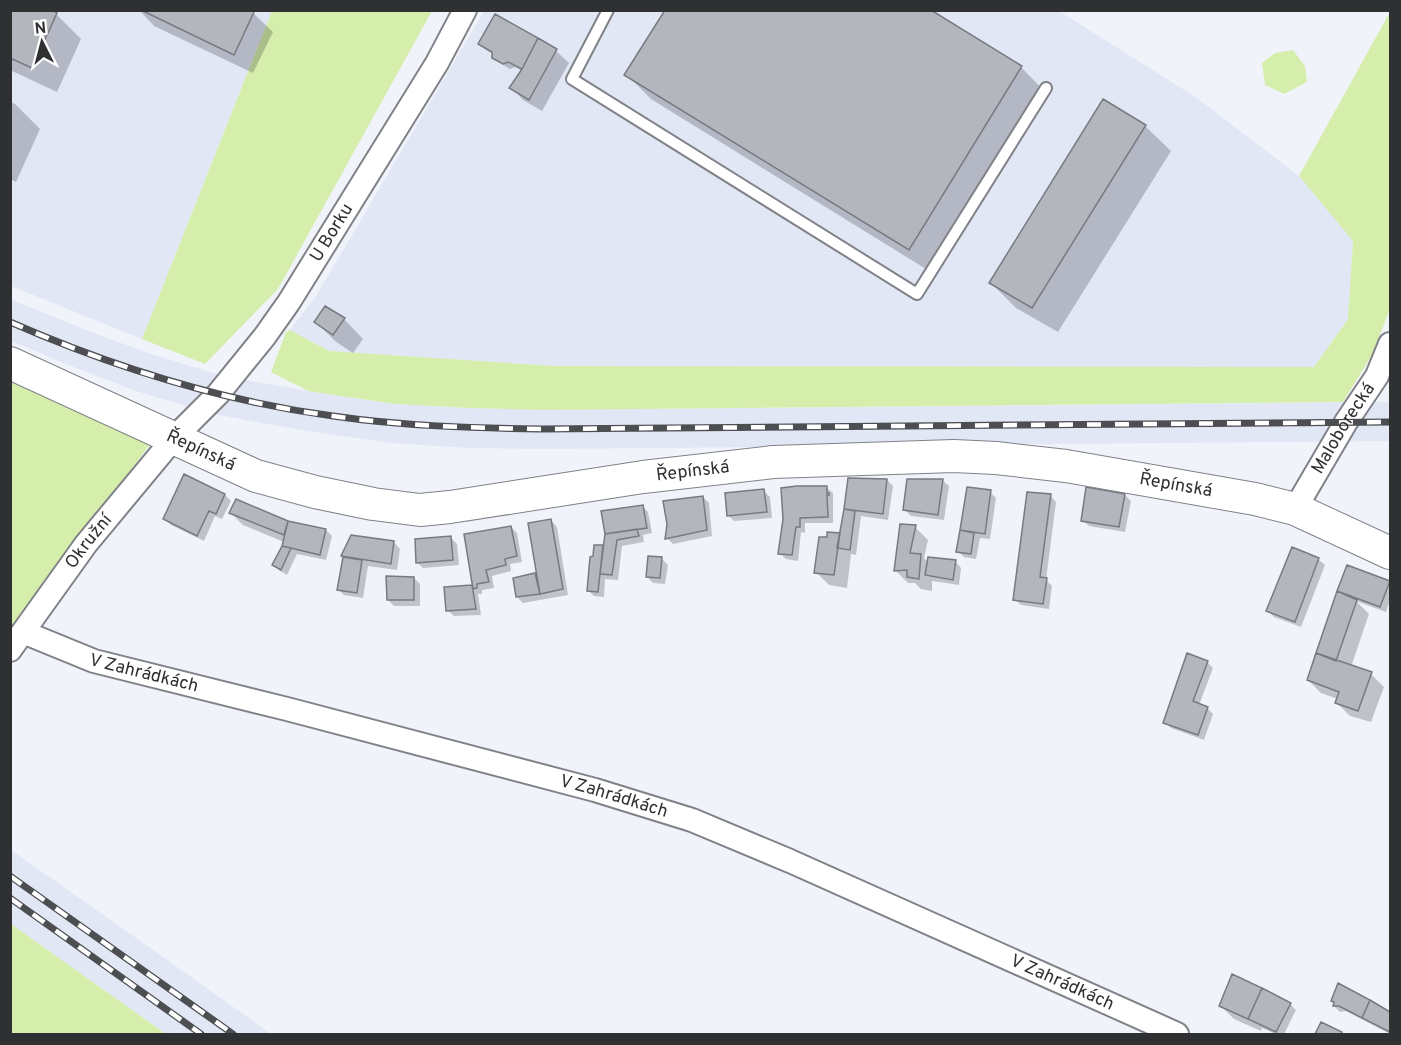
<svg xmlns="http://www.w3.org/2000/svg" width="1401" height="1045" font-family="Overpass,sans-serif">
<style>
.built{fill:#e2e7f5}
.green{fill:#d5eeac}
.shadow{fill:#0003}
.building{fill:#b4b6bd;stroke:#777a80;stroke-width:1.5}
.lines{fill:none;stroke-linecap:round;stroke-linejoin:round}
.lane-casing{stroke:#808288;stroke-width:14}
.street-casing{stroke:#808288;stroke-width:26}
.secondary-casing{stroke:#808288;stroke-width:34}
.lane{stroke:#fff;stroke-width:10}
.street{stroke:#fff;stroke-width:22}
.secondary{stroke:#fff;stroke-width:32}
.rail-casing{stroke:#4d4e51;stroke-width:7}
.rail{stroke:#fff;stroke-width:4.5;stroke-dasharray:14;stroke-linecap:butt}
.labels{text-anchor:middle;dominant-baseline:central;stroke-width:4.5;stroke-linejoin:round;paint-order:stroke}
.street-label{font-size:18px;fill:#2f3032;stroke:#fff}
</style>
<rect width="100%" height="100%" fill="#f1f3fa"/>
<!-- built -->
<path class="built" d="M10 11H272L142 339 11 286Z
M484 11H1059L1197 98 1299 176 1353 240 1348 319 1314 367 555 366 329 351 290 330 316 296Z
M10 299 86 330 148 353 223 376 308 391 395 404 469 408 542 410 1390 402V441L542 449 468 448 391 443 301 430 213 414 136 391 71 366 11 341Z
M11 850 149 947 271 1034H166L11 924Z"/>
<!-- green -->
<path class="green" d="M272 11H432L278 289 205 364 142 339Z
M1390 12V309L1372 355 1343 402 542 410 469 408 395 404 308 391 271 372 286 332 290 330 329 351 555 366 1314 367 1348 319 1353 241 1299 176Z
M1293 50 1305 66 1307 82 1284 94 1265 85 1262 63 1275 53Z
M10 378 151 443 11 630H10Z
M11 924 166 1034H11Z"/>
<!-- shadow -->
<path class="shadow" d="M10 10 56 14 81 39 57 92 10 70Z
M139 10H248L253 13 273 32 253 73 154 26Z
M480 44 556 51 569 63 542 111 523 100 511 87 522 71 515 67 510 69 500 63 493 57V54L486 50Z
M1021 67 1046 93 934 274 651 99 626 74Z
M1104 101 1145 126 1171 151 1058 332 1016 308 991 283Z
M10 102 15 104 40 129 16 182 10 179Z
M344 319 363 339 353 353 335 341 316 322Z
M185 476 225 495 231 501 222 519 215 516 204 541 171 525 165 519Z
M849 479 887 480 893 486 888 520 861 516 856 555 851 554 847 588 829 585 816 572 841 535Z
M942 480 949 486 944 520 911 516 905 510Z
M826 487 833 493V523H805V533L801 532 798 561 786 559 780 553 784 519Z
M968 489 990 492 996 498 990 539 980 538 976 559 964 557 958 551Z
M764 491 770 497 772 518 734 521 728 515Z
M1050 495 1056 502 1046 580 1052 586 1049 609 1021 605 1014 599Z
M1125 495 1131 501 1125 532 1089 526 1083 520Z
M703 497 709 503 712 536 673 544 667 538Z
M642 506 648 512 652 533 643 535 644 542 622 546 618 580 605 579 604 597 594 596 588 590 596 546H604Z
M231 513 326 530 332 536 326 560 297 554 287 575 280 571 274 565 284 542 243 525Z
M551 520 557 527 568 595 523 603 517 597 535 575 539 579Z
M511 527 517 533 522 562 510 564 511 571 492 576 494 588 482 590V594H478L481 615 454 616 447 610 446 589 474 586Z
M915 527 928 540 924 558 929 563 955 561 961 568 959 585 932 581V591L921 589 915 583H908L895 570Z
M450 537 457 544 459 565 423 568 417 562Z
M394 542 400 549 397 570 368 566 363 598 344 595 338 589 345 558 343 556Z
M662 559 668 565 665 584 653 583 647 577Z
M1318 559 1325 565 1301 627 1274 617 1268 611Z
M1348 567 1390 584V600L1386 612 1356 601 1369 614 1351 667 1371 674 1384 687 1371 722 1350 716 1337 703 1338 699 1321 693 1308 680Z
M414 578 420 584V606H394L388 600Z
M1207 662 1213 668 1199 705 1207 708 1213 714 1204 740 1171 728 1165 722Z
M1339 985 1390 1013V1034L1346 1011 1340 1012 1334 1006 1335 1003 1332 1001Z
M1290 1004 1296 1010 1284 1034H1276L1262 1028 1261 1031 1234 1019 1221 1006Z"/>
<!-- building -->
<path class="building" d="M10 10H52L57 13 32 68 10 58Z
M141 10H251L254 12 234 55Z
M665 10H931L1022 66 909 250 624 75Z
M495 14 538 38 522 69 508 62 503 64 492 58V52L478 44Z
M538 38 557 49 529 100 509 88 522 69Z
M1103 99 1146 125 1032 308 989 283Z
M325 306 345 318 333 335 314 322Z
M184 474 225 494 216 514 209 511 197 536 163 519Z
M848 478 887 479 883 514 844 509Z
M907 479H943L938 515 903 510Z
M797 486H827V493H829V495H827L828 517 800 518V527H796L792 555 778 554 783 519 781 488Z
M967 487 991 490 985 534 960 530Z
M1086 487 1125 494 1119 527 1081 521Z
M764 489 767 512 727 516 725 493Z
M1027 492 1051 494 1040 577 1047 578 1043 604 1013 600Z
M703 496 707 530 665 539 667 524 663 501Z
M236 499 288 521 284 535 229 513Z
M643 505 647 528 605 534 601 511Z
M844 509 855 511 850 550 837 548Z
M551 519 563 589 540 594 528 523Z
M288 521 326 529 320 555 282 546Z
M900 524 916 525 910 553 921 554 919 579 907 577V570L894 571Z
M511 526 517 556 505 559 506 565 486 570 489 582 477 584V588L473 589 464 534Z
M637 529 639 536 617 540 612 575 600 574 605 534Z
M960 530 974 533 971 554 956 552Z
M827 532 840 533 834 575 814 573 819 537H827Z
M351 535 394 541 391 564 341 556Z
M451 536 453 560 416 563 415 539Z
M594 545H603L598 592 587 591 590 557 593 556Z
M282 546 291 548 281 570 272 565Z
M1292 547 1319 558 1295 622 1266 611Z
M648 556 662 557 660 578 646 577Z
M343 557 362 560 357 593 337 590Z
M928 557 956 560 953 580 925 575Z
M1347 565 1390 581 1380 607 1337 591Z
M535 573 540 594 516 597 513 578Z
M386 576 414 577V600H387Z
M472 585 476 609 446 611 444 587Z
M1337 591 1357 600 1336 661 1316 653Z
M1187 653 1208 661 1193 701 1208 707 1198 735 1163 723Z
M1316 653 1372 672 1358 711 1335 703 1339 692 1307 680Z
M1232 974 1262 988 1248 1019 1219 1006Z
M1338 983 1370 1000 1362 1018 1339 1006H1333L1334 1002 1331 1001Z
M1262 988 1291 1003 1276 1032 1248 1019Z
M1370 1000 1390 1012V1032L1362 1018Z
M1321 1022 1342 1032 1341 1034H1315Z"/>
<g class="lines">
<defs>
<path id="lane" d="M608 10 572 79 917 294 1046 88"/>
<g id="street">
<path id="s1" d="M1295 509 1346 422 1377 376 1390 344"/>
<path id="s2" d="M23 632 94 661 287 709 595 790 692 820 790 861 1177 1034"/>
<path id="s3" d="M10 650 86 544 174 438 218 394 265 336 289 302 437 63 465 10"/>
</g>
<g id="secondary">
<path id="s4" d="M10 363 256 476 315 492 373 504 420 510 450 507 643 477 773 462 954 456 996 458 1066 466 1255 499 1295 509 1390 553"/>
</g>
</defs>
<!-- lane casing -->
<use href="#lane" class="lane-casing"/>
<!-- street casing -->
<use href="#street" class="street-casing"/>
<!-- secondary casing -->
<use href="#secondary" class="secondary-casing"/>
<!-- lane -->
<use href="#lane" class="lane"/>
<!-- street -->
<use href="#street" class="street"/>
<!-- secondary -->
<use href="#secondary" class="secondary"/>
<defs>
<path id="rail" d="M10 322C113 367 221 401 333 416 402 426 472 428 542 429L1390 422
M10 876 233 1034
M10 898 201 1034"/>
</defs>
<!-- rail casing -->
<use href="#rail" class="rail-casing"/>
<!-- rail -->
<use href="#rail" class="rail"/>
</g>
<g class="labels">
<!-- street labels -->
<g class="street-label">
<text stroke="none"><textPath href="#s3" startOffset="528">U Borku</textPath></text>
<text stroke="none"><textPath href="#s1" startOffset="94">Maloborecká</textPath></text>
<text stroke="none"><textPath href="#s4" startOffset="210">Řepínská</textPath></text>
<text stroke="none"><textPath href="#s4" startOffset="714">Řepínská</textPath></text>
<text stroke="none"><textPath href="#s4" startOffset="1200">Řepínská</textPath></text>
<text stroke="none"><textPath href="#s3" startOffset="134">Okružní</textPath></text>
<text stroke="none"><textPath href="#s2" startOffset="128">V Zahrádkách</textPath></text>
<text stroke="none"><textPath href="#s2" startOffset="614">V Zahrádkách</textPath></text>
<text stroke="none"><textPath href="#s2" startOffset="1100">V Zahrádkách</textPath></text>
</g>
</g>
<!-- border -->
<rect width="1401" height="1045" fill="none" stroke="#2f3032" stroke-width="24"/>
<!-- north arrow -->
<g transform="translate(42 42) rotate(354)" stroke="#ffffff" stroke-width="4.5" paint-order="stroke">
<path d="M0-4.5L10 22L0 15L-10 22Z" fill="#2f3032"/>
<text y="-9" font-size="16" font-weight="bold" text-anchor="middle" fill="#2f3032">N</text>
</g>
</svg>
